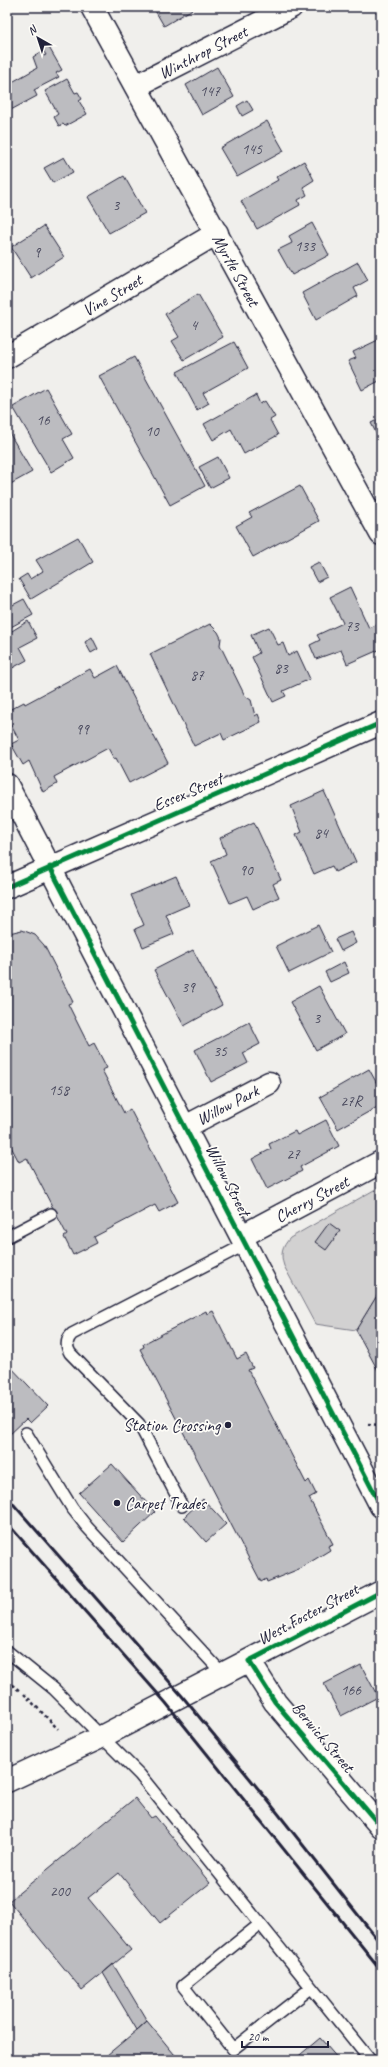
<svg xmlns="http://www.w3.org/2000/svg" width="388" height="2067" font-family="Caveat,sans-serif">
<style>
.green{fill:#d2d1d1;stroke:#7a7a86}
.building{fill:#bcbcc0;stroke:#22223b}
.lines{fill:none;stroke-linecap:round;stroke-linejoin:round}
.service-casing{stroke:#22223b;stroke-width:14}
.minor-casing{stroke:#22223b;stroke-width:25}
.tertiary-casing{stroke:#22223b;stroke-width:25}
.path{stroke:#22223b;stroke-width:2.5;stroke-dasharray:3 3;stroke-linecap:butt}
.service{stroke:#fdfcf7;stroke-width:11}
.minor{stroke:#fdfcf7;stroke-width:22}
.tertiary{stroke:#fdfcf7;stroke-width:22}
.rail{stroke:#22223b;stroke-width:3}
.cycleway-casing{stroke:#fdfcf7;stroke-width:8}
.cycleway{stroke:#00873e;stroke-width:5}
.poi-dot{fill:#22223b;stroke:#fdfcf7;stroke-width:1.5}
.labels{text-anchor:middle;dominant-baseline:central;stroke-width:3.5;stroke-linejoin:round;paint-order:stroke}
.number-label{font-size:15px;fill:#48485c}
.street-label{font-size:17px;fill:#22223b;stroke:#fdfcf7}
.poi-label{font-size:17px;fill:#22223b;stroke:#fdfcf7;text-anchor:end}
</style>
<rect width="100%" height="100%" fill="#f0efec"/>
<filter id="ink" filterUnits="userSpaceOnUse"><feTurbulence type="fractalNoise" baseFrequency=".025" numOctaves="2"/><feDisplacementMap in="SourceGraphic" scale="8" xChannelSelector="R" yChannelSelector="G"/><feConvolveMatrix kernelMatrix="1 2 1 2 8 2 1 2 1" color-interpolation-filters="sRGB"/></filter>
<g filter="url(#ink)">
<!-- green -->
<path class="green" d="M381 1186V1289L356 1330 315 1324 284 1266C280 1254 282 1247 290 1238Z"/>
<!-- building -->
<path class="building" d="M153 7H196L164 26Z
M47 44 62 70 56 73 59 77 34 90 37 96 7 112V85L37 68 33 57 41 52 44 56 46 55 41 47Z
M217 67 234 97 202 115 186 85Z
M67 79 75 93 78 92 82 99 79 101 87 114 65 126 63 124 59 126 54 117 58 114 45 91Z
M247 100 253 110 242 116 237 106Z
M267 121 284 151 237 177 220 148Z
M64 157 73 172 53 183 44 168Z
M304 161 314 180 303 187 307 195 298 200 300 205 257 229 241 201 278 180 276 177Z
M124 176 145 213 109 233 88 197Z
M312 223 329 255 292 275 278 250 292 243 289 236Z
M44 226 64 257 31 278 11 247Z
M358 262 368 280 354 288 358 296 316 320 302 293Z
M198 294 223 337 184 360 172 341 179 337 165 314Z
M381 337V380L362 390 348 361 356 358 353 352 380 339Z
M234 342 248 368 203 393 209 403 197 410 177 372Z
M134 357 205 486 170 505 99 376Z
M46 388 72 434 63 439 74 458 51 472 13 407Z
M256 395 260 404 265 401 275 417 270 420 278 435 244 454 231 429 213 440 204 424Z
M381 418V443L371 423Z
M7 429 32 472 7 486Z
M218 457 229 478 210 488 199 467Z
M300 486 319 521 253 557 236 526 252 517 249 513Z
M78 537 93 562 31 599 19 579 27 574 30 579 43 571 36 560Z
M319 562 327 577 317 582 309 567Z
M350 587 369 628 378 624 381 631V649L347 664 341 650 316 659 310 645 320 640 317 635 343 623 330 597Z
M24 599 33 615 9 628 7 625V608Z
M28 621 37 638 20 647 27 660 7 671V634Z
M210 624 218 632 221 638 220 645 245 696 251 700 255 716 258 714 261 722 224 740 221 733 194 746 150 654Z
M269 627 278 645 283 643 288 656 297 651 310 679 283 691 286 696 273 702 252 657 259 653 251 635Z
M92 637 98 649 91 653 85 642Z
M117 666 168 763 129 783 116 758 114 759 108 748 54 777 57 784 43 792 29 761 23 765 11 744 19 740 7 718V711L24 702 25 704 90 669 95 678Z
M324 791 356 862 335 872 332 866 314 874 296 835 302 832 291 806Z
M254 822 281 880 273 884 279 897 253 909 247 896 230 903 211 861 226 854 220 838Z
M176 876 189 905 166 915 174 934 143 947 135 929 144 925 131 895Z
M318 925 331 952 289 973 276 946Z
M22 930 35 935 44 945 73 1002 68 1004 89 1046 94 1043 107 1068 102 1070 124 1113 130 1109 178 1202 159 1212 155 1205 94 1237 97 1243 73 1255 64 1237 67 1235 27 1158 19 1162 7 1139V938L10 936 9 933Z
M351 932 356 943 341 951 335 939Z
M193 950 222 1005 184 1026 154 970Z
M344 962 349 973 330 982 325 972Z
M319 986 345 1034 316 1050 290 1002Z
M249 1022 260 1044 243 1053 248 1063 211 1082 195 1050Z
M369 1069 381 1091V1105L338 1129 320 1097Z
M326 1120 339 1146 300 1167 302 1171 267 1189 252 1159 271 1149 269 1144 295 1131 297 1135Z
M329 1223 340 1231 326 1250 315 1242Z
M381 1289V1376L356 1330Z
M206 1311 207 1314 213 1311 237 1359 246 1354 253 1368 248 1370 306 1483 309 1480 316 1494 309 1498 333 1544 328 1546 330 1550 299 1569 267 1582 266 1579 261 1582 140 1349 144 1347 143 1344Z
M7 1363 48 1406 30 1423 26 1419 7 1437Z
M112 1464 155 1512 123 1542 79 1493Z
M203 1499 226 1524 206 1542 184 1517Z
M361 1665 378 1697 341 1716 324 1684Z
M135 1798 151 1818 155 1816 210 1883 160 1923 119 1873 88 1898 131 1950 82 1990 9 1901Z
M113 1964 147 2021 137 2030 103 1973Z
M147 2021 179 2060H101L137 2030Z
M320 2038 339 2060H294Z"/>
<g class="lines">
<defs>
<path id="service" d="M7 1237 51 1214
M26 1433 72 1508 87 1527 223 1674
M182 1506 139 1424 70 1353C66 1346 66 1340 72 1334L246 1244
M7 1651 54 1689 140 1775 370 2060
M260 1924 183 1986 233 2049 311 1988"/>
<g id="minor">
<path id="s1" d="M92 7 381 534"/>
<path id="s2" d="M136 86 291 7"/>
<path id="s3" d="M7 357 217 233"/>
<path d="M7 785 381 1506"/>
<path id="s4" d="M185 1127 269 1083"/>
<path id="s5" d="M242 1236 381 1162"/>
<path d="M249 1661 275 1702 381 1827"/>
</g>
<path id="tertiary" d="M7 887 381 723
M7 1781 101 1737 381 1592"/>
</defs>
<!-- service casing -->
<use href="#service" class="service-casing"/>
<!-- minor casing -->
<use href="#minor" class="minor-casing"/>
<!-- tertiary casing -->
<use href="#tertiary" class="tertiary-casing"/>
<!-- path -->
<path class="path" d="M368 1424 381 1425
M7 1681 20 1691
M24 1694 58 1729"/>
<!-- service -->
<use href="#service" class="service"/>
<!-- minor -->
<use href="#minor" class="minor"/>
<!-- tertiary -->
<use href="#tertiary" class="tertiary"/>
<!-- rail -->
<path class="rail" d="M7 1497 182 1696 265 1797 381 1944
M7 1523 166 1703 381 1970"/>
<defs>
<path id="cycleway" d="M50 867 381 1506
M7 887 381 723
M381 1592 249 1661 275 1702 381 1827"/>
</defs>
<!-- cycleway casing -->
<use href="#cycleway" class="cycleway-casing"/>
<!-- cycleway -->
<use href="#cycleway" class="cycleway"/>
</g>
</g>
<!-- markers -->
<g class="poi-dot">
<circle cx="228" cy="1425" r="4"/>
<circle cx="117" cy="1503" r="4"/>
</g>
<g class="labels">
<!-- number labels -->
<g class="number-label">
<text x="210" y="91">147</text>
<text x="252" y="149">145</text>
<text x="116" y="205">3</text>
<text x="305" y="246">133</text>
<text x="37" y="252">9</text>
<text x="194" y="325">4</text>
<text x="43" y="420">16</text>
<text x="152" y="431">10</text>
<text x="352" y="626">73</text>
<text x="281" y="668">83</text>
<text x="197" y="675">87</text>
<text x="82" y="729">99</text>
<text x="321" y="833">84</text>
<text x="246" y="870">90</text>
<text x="188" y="987">39</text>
<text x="317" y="1018">3</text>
<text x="220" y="1051">35</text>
<text x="59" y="1090">158</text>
<text x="351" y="1101">27R</text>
<text x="293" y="1154">27</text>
<text x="351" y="1690">166</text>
<text x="60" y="1891">200</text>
</g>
<!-- street labels -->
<g class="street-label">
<text stroke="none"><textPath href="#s2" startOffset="75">Winthrop Street</textPath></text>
<text stroke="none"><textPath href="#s1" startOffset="300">Myrtle Street</textPath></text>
<text stroke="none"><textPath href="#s3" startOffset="122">Vine Street</textPath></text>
<text transform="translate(188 792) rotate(-23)">Essex Street</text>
<text stroke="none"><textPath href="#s4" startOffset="48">Willow Park</textPath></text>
<text transform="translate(228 1180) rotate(63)">Willow Street</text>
<text stroke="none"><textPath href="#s5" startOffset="79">Cherry Street</textPath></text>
<text transform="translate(308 1614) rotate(-28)">West Foster Street</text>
<text transform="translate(323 1737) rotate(50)">Berwick Street</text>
</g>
<!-- poi labels -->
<g class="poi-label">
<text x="220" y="1425">Station Crossing</text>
<text x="125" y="1503" text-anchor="start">Carpet Trades</text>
</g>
</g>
<!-- margin -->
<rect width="388" height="2067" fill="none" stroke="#fdfcf7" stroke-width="24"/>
<rect x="12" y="12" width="364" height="2043" fill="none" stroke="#22223b" stroke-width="1.5" filter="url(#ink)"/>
<!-- north arrow -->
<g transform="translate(38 38) rotate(321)" stroke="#fdfcf7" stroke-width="3" paint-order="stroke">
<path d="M0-3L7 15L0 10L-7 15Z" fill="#22223b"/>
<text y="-6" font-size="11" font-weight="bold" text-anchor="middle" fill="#22223b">N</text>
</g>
<!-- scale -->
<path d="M242 2041v6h86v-6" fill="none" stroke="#22223b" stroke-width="2"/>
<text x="248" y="2041" font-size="12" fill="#22223b" stroke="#fdfcf7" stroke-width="3" paint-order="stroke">20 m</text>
</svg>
